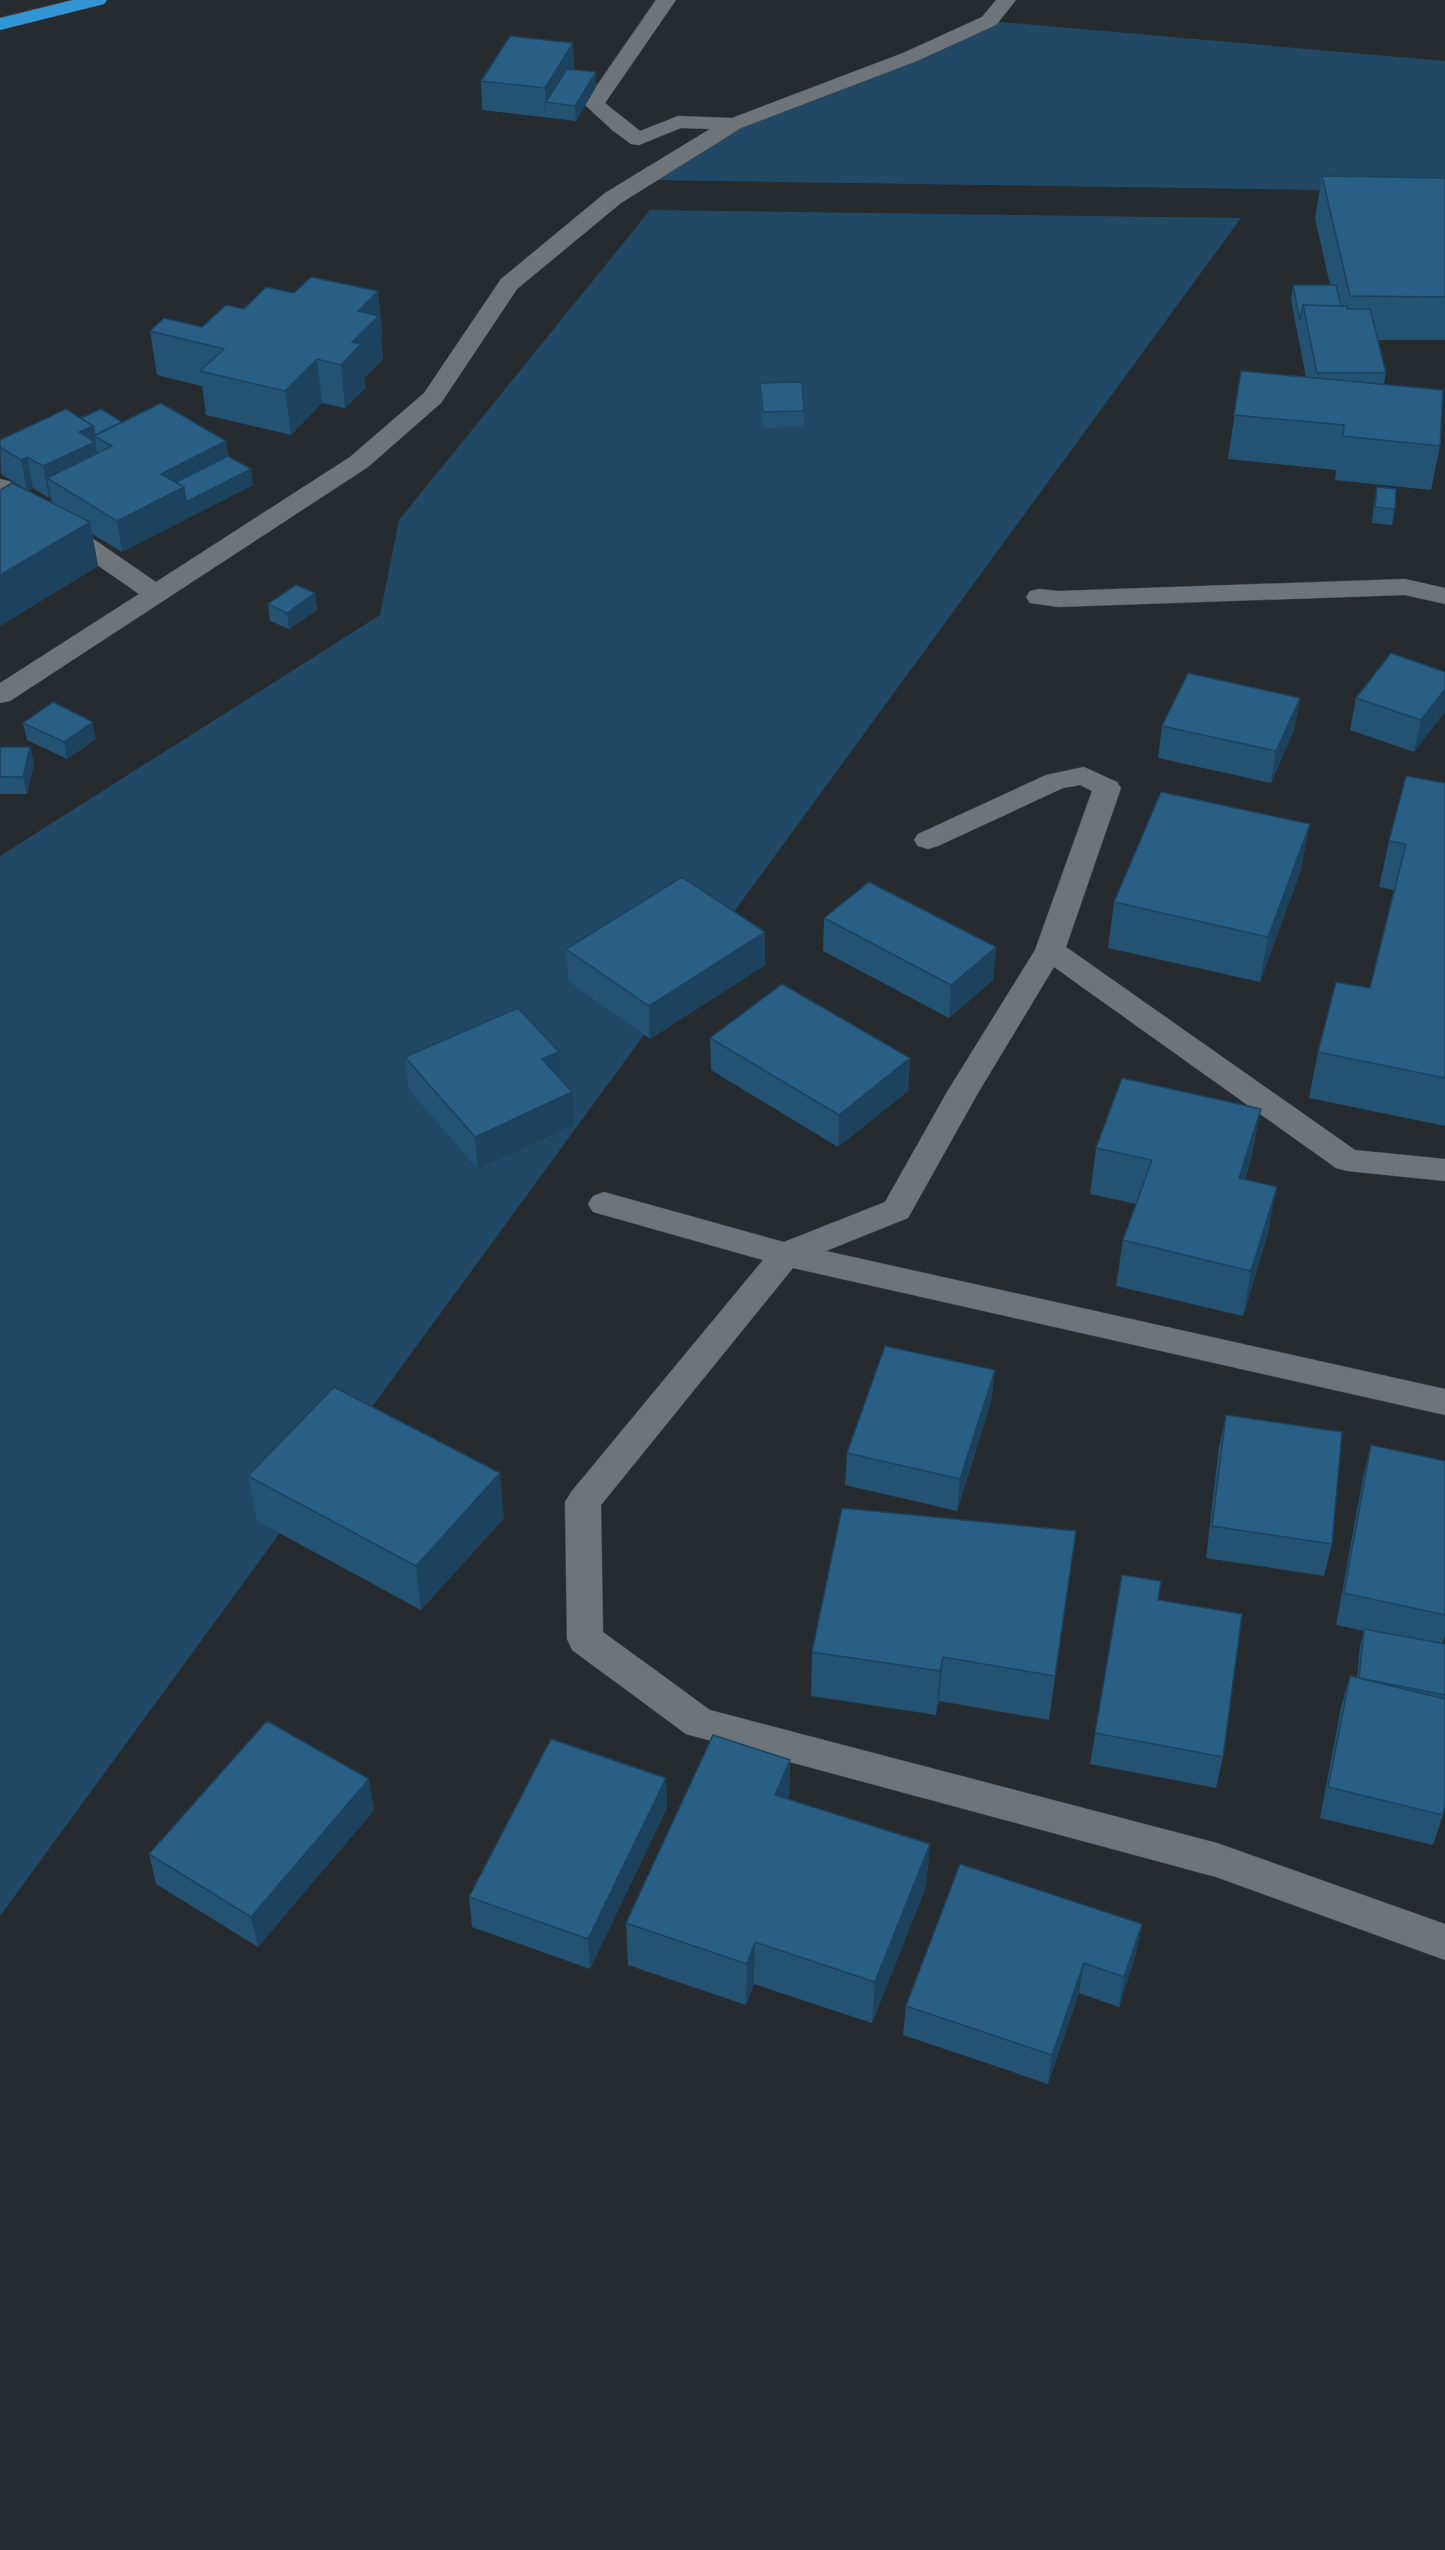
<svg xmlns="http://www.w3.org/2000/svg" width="1445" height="2550" font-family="'Fira Sans',sans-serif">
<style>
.green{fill:#214864}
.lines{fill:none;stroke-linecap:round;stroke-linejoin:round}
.minor-casing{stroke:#43474b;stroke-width:1}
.highway-casing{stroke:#43474b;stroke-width:1}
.minor{fill:#6d747a;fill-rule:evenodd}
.highway{fill:#3495d5;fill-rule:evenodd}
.wall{fill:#235272;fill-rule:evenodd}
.shaded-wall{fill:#1d425d}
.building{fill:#295f85;stroke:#1d425d;stroke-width:1.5}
</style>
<rect width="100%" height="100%" fill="#252b2f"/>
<!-- green -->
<path class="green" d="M989 21 1445 61V192L655 180 734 124Z
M650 210 1241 218 0 1916V856L380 615 399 520Z"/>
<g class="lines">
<defs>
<path id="minor" d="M656 0H676L605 103 640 131 678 116 732 118 903 53 982 17 996 0H1016L996 25 917 61 741 128 621 203 517 289 441 403 368 467 10 701 0 703V683L139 594 0 497V479L9 481 156 582 350 457 424 393 501 279 605 193 710 129 681 128 639 145 631 144 612 130 584 104Z
M1405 579 1445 588V604L1405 595 1058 607 1030 603 1026 597 1030 591 1039 589 1058 591Z
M1084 767 1117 782 1121 788 1066 947 1355 1150 1445 1159V1181L1347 1171 1336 1168 1054 967 978 1093 908 1218 826 1251 1445 1389V1415L793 1268 601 1505 603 1632 710 1710 1217 1843 1445 1924V1960L1216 1877 686 1734 572 1650 567 1639 565 1502 571 1492 763 1260 593 1212 588 1204 593 1196 604 1192 784 1242 885 1202 947 1092 1035 950 1092 791 1080 785 1063 788 938 846 928 849 918 846 914 840 918 834 1046 775Z"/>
<path id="highway" d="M73 0H107L104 4 0 30V18Z"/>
</defs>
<!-- minor casing -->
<use href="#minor" class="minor-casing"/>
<!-- highway casing -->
<use href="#highway" class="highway-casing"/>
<!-- minor -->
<use href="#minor" class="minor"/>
<!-- highway -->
<use href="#highway" class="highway"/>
</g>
<!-- wall -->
<path class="wall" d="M573 43 574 70 596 87 576 121 482 110 481 81Z
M1322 176 1445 178V340H1378L1386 373 1384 384 1440 446 1431 490 1335 480 1336 470 1228 459 1241 371 1306 377 1291 300 1293 285H1330L1315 218Z
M378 291 382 334 381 336 383 359 364 378 365 388 345 408 322 403 291 435 206 415 202 386 157 375 150 331 202 327 244 309 294 293Z
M760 383 804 411V427L763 428 760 399Z
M81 418 122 422 226 441 228 456 253 485 122 552 92 534 98 566 0 626V490L25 489 1 474 0 440ZM33 488 49 498 51 497 52 503 27 491Z
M1377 487 1395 509 1392 525 1372 523 1374 503Z
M315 593 317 610 289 629 270 621 268 604Z
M1445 672 1414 752 1350 730 1356 698Z
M1300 698 1294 730 1271 783 1158 758 1162 726Z
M23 723 96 739 67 759 27 740Z
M0 747H30L34 764 27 794H0Z
M1445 783V1126L1309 1098 1318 1052 1370 988 1394 890 1379 887 1389 841Z
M1301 870 1260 982 1108 948 1114 902Z
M824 918 996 947 993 980 949 1018 823 951Z
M765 932V965L650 1039 568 981 566 949Z
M710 1038 910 1058 908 1091 838 1147 711 1070Z
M405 1057 574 1125 478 1169 409 1090Z
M1096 1148 1252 1155 1245 1180 1268 1233 1243 1316 1116 1286 1123 1240 1136 1204 1090 1194Z
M995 1370 991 1402 957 1511 845 1485 847 1453Z
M1226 1415 1332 1544 1324 1576 1206 1558 1219 1447Z
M1371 1445 1445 1461V1635L1442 1644H1445V1804L1443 1815 1433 1845 1320 1818 1341 1707 1350 1676 1357 1678 1360 1645 1364 1631 1336 1625 1363 1477Z
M248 1476 504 1518 421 1610 257 1521Z
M1076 1531 1049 1720 939 1701 936 1715 811 1696 812 1652Z
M1122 1575 1158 1600 1223 1757 1216 1788 1090 1764Z
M790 1760 789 1799 930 1844 926 1887 872 2023 754 1984 746 2005 628 1965 626 1923Z
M666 1778 667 1808 590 1969 472 1927 469 1897Z
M374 1810 258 1947 156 1884 149 1854Z
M1142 1924 1136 1954 1119 2007 1079 1993 1048 2084 903 2035 906 2006Z"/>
<!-- shaded-wall -->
<path class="shaded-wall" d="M573 43 574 72 546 102V117L545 88Z
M596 72V87L576 121 575 106Z
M378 291 382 334 381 336 383 359 364 378 365 388 345 408 341 365 352 342 358 311Z
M317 359 322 403 291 435 285 391Z
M93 426 100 473 47 478 51 497 49 498 43 466 79 432Z
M226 441 230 472 251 469 253 485 122 552 117 521 161 474Z
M27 457 33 488 27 491 21 460Z
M90 522 98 566 0 626V575Z
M315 593 317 610 289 629 287 613Z
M1445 689V712L1414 752 1421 720Z
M1300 698 1294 730 1271 783 1276 751Z
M93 722 96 739 67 759 64 742Z
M30 747 34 764 27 794 23 777Z
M1310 824 1301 870 1260 982 1268 937Z
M765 932V965L650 1039 649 1006Z
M996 947 993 980 949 1018 951 985Z
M559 1052 560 1085 542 1059Z
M910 1058 908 1091 838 1147 839 1115Z
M572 1092 574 1125 478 1169 475 1137Z
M1261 1109 1252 1155 1231 1224 1239 1178Z
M1277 1187 1268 1233 1243 1316 1251 1271Z
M995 1370 991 1402 957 1511 960 1479Z
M500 1473 504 1518 421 1610 416 1566Z
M943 1657 939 1701 936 1715 940 1671Z
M790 1760 789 1804 775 1795Z
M666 1778 667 1808 590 1969 588 1939Z
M369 1779 374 1810 258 1947 251 1917Z
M930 1844 926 1887 872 2023 875 1982Z
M1142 1924 1136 1954 1119 2007 1124 1977Z
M755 1942 754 1984 746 2005 747 1964Z
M1084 1963 1079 1993 1048 2084 1052 2055Z"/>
<!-- building -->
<path class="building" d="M510 36 573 43 545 88 481 81Z
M567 69 596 72 575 106 546 102Z
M1322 176 1445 178V297L1350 296Z
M311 277 378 291 358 311 379 316 352 342 361 344 341 365 317 359 285 391 200 371 224 349 150 331 164 318 202 327 226 305 244 309 266 287 294 293Z
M1293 285H1336L1341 306 1303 305 1300 320Z
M1303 305 1347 306V309H1370L1386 373H1317Z
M1241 371 1443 390 1440 446 1343 436 1344 425 1234 415Z
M802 382 804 411 763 412 760 383Z
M161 403 226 441 161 474 184 487 117 521 47 478 112 446 94 436Z
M66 409 93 426 79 432 95 442 43 466 27 457 21 460 0 447V440Z
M101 409 122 422 95 435 93 426 81 418Z
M228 456 251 469 186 502 184 487 176 482Z
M12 483 90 522 0 575V490Z
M1377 487 1396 489 1395 509 1375 507Z
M296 585 315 593 287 613 268 604Z
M1391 653 1445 672V689L1421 720 1356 698Z
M1188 673 1300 698 1276 751 1162 726Z
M53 702 93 722 64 742 23 723Z
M0 747H30L23 777H0Z
M1406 776 1445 783V1078L1318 1052 1336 982 1370 988 1406 844 1389 841Z
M1161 792 1310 824 1268 937 1114 902Z
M682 877 765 932 649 1006 566 949Z
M869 882 996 947 951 985 824 918Z
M782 984 910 1058 839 1115 710 1038Z
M518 1008 559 1052 542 1059 572 1092 475 1137 405 1057Z
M1122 1078 1261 1109 1239 1178 1277 1187 1251 1271 1123 1240 1152 1160 1096 1148Z
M885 1346 995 1370 960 1479 847 1453Z
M334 1387 500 1473 416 1566 248 1476Z
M1226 1415 1342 1432 1332 1544 1212 1526Z
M1371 1445 1445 1461V1615L1344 1593Z
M842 1508 1076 1531 1055 1676 943 1657 940 1671 812 1652Z
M1122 1575 1161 1581 1158 1600 1242 1614 1223 1757 1095 1733Z
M1364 1629 1445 1644V1695L1359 1678Z
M1350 1676 1445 1699V1804L1443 1815 1328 1787Z
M267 1721 369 1779 251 1917 149 1854Z
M713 1735 790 1760 775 1795 930 1844 875 1982 755 1942 747 1964 626 1923Z
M551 1739 666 1778 588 1939 469 1897Z
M960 1864 1142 1924 1124 1977 1084 1963 1052 2055 906 2006Z"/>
</svg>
